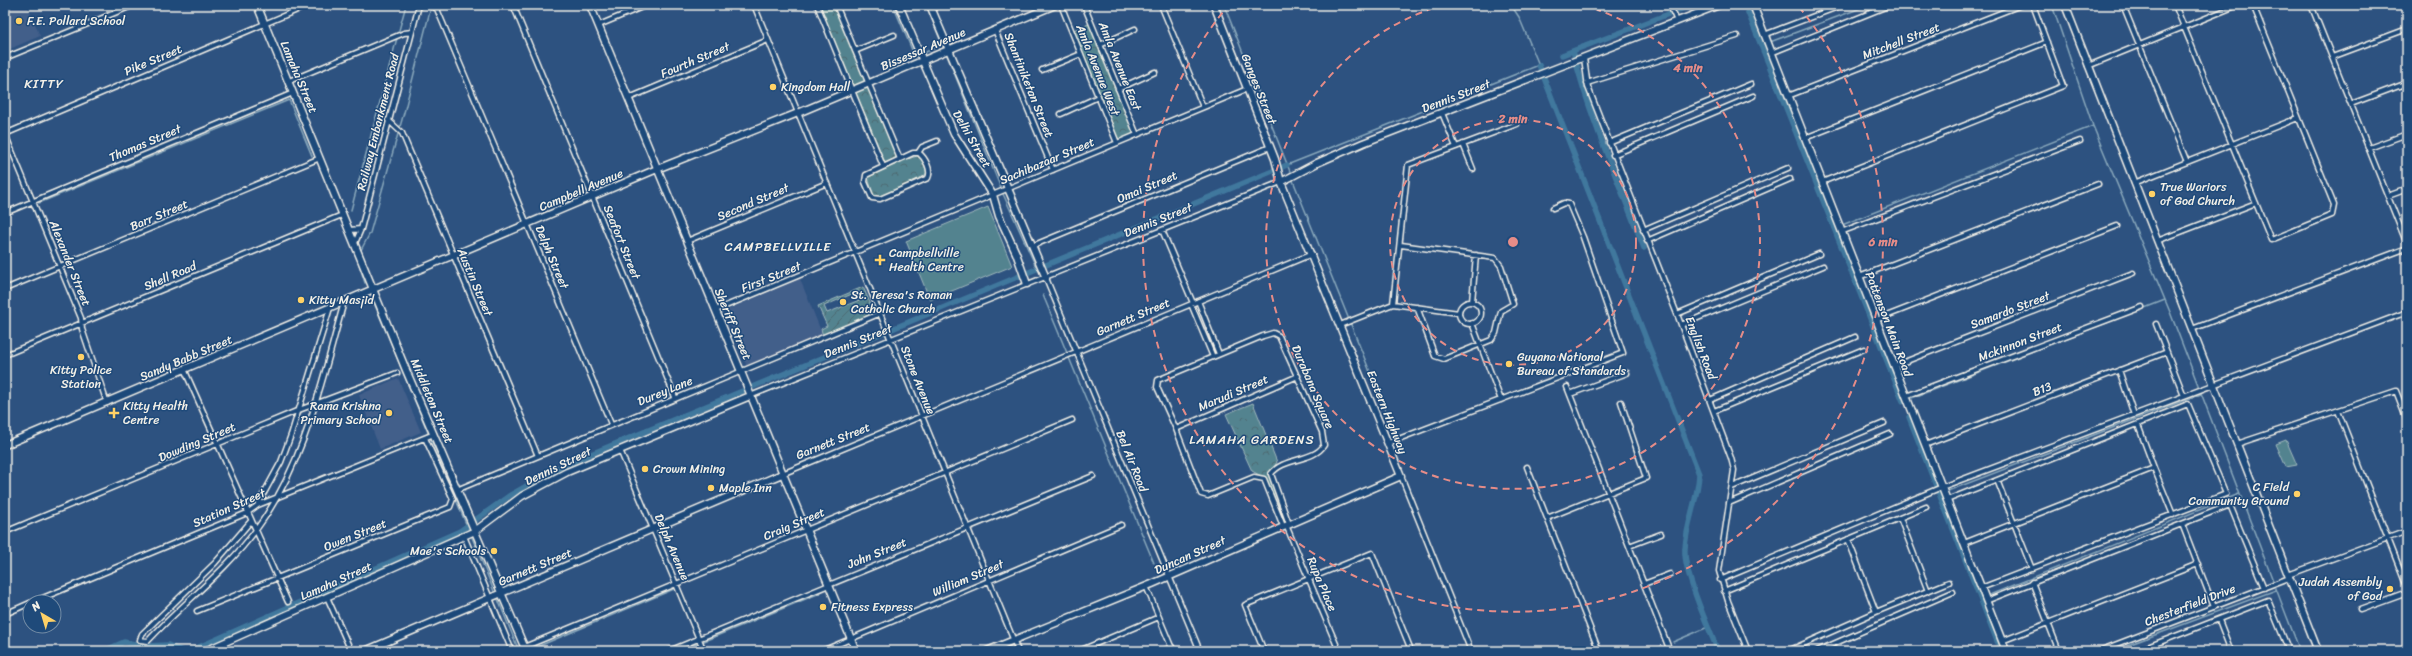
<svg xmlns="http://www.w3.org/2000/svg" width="2412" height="656" font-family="Sriracha,sans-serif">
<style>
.built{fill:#425e8a}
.grass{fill:#52838f;stroke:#a3babc}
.park{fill:url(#park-crowns);stroke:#a3babc}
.garden{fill:url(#garden-furrows);stroke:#a3babc;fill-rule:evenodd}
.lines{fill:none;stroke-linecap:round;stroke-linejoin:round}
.stream{stroke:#89a8bb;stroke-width:1.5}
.canal{stroke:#41789d;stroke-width:5.5}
.street-casing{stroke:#f4f1e8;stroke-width:7}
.secondary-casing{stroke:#f4f1e8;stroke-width:9}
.street{stroke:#1f4a7a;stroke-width:4}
.secondary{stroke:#1f4a7a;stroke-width:6}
.ring{fill:none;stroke:#e58c88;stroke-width:2;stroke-dasharray:7 5}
.poi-dot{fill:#ffd166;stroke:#1f4a7a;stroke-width:1.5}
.labels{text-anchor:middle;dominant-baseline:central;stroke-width:3;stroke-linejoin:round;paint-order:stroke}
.poi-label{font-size:12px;fill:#f4f1e8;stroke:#1f4a7a;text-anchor:start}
.street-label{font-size:12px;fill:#f4f1e8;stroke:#1f4a7a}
.neighbourhood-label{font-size:13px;letter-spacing:1px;fill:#f4f1e8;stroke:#1f4a7a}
.centre{fill:#e58c88;stroke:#1f4a7a;stroke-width:2}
.ring-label{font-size:12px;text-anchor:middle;font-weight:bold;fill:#e58c88;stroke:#1f4a7a;stroke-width:3;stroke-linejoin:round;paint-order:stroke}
</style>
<defs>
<pattern id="park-crowns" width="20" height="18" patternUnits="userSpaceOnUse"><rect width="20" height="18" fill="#52838f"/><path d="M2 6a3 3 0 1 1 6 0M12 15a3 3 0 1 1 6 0" fill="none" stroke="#4e6b72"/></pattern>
<pattern id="garden-furrows" width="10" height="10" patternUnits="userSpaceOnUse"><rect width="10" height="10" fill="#52838f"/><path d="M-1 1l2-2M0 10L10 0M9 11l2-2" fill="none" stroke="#4e6b72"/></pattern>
</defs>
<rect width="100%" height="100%" fill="#2d5280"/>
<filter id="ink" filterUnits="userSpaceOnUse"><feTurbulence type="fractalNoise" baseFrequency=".025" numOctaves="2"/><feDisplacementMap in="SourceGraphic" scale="8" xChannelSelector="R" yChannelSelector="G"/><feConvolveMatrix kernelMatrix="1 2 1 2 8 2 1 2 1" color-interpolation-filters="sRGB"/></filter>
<g filter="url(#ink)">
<!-- built -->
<path class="built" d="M5 5H27L40 36 5 51Z
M800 279 823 336 747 367 725 311Z
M398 378 421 432 380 449 359 395Z"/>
<!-- grass -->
<path class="grass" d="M988 207 1012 266 930 300 906 241Z
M2286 440 2297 465 2286 467 2276 444Z"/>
<!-- park -->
<path class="park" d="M819 5H833L899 162 917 156 921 158 927 172 923 178 878 198 873 194 868 177 887 167Z
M1091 23 1137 135 1117 143 1071 31Z
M1253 403 1277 462 1269 475 1287 523 1281 525 1263 477 1252 471 1226 414Z"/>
<!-- garden -->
<path class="garden" d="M863 287 875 314 823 336 821 329 827 326 818 306ZM859 291 862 299 827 313 824 306Z"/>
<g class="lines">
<!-- stream -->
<path class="stream" d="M893 5 915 57 919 55
M926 5 944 49
M1224 5 1291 174
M2052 5 2093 126 2170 312 2300 651
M398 34 406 5
M1770 42 1869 5
M1761 45 1766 43
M946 53 1004 196 1037 269
M922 54 942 44
M1287 165 1539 65 1519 17 1511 5
M1292 178 1395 434
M39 203 289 100 312 156
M351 210 397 38
M1842 225 2093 126
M360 252 370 233 405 109 431 7
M357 258 365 283
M1043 295 1154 563
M372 298 469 531
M2142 309 2165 300
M1909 399 2114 320
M1945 492 2201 394
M471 535 495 594
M1987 596 2239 494
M497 597 519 651
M1673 642 1708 627
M697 644 699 651
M533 651 532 649 674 589
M680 651 820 593
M998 651 1011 646
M1650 651 1662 646
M2112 651 2276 590"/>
<!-- canal -->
<path class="canal" d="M1745 5 1903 401
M1573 51C1590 119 1619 183 1644 248
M1562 55 1692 5
M1539 65 1699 474C1698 500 1686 523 1685 549 1683 571 1709 629 1718 651
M1909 417 2001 651
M104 651 124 642 146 646 168 645 182 651
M190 651 460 531 509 496 562 466 1287 165"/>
<defs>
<path id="street" d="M431 5 437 9 611 424
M513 5 675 397
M754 5 1018 651
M817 5 883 166
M836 5 900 159
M1061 5 1117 143
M1084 5 1137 135
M1161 5 1203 107
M1673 5 1670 6 1677 21
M2123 5 2187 162
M2175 5 2271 240 2332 215 2334 205 2253 5
M2311 5 2407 244
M837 8 844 5
M599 25 647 5
M995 30 1053 170
M1764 35 1843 5
M1100 45 1135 29
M855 51 894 35
M1771 53 1890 5
M2332 57 2407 29
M5 58 134 5
M1584 58 1588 87 1677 314 1731 458 1734 470 1719 571 1728 601 1748 651
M2088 66 2238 5
M1042 70 1081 54
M289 81 404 33 412 32
M1587 83 1737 36
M1118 89 1155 72
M1788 96 2021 5
M629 98 768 40
M2351 104 2407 83
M1442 113 1456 147
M1061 114 1098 97
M388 120 402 133 538 456
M5 134 309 5
M5 134 81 318 82 329 107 403
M1805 138 2047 42
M1609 143 1751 84
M1463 144 1473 169
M2369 148 2407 134
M913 153H919C925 158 932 170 928 178L880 199 872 198 865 182 866 175Z
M918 153 922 147 937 141
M1613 155 1753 96
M1822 182 2063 86 2033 5
M2134 183 2298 118
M2388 196 2407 189
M5 213 293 93
M349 230 361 229
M1162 230 1193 303
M1643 230 1788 168
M1841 232 2080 141
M687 241 827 183
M1647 241 1790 179
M2157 241 2256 203
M355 243 361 229 419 5
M1401 245 1495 258 1501 266 1513 304 1501 311 1496 333 1491 340 1444 359 1435 356 1417 307
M1032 246 1270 147
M1859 277 2098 184
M1046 278 1200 651
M5 289 320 158
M1198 301 1219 354
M1472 302 1476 255
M1459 313a11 11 0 1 1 22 0a11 11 0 1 1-22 0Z
M1191 304 1213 357
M1393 304 1459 313
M716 310 1247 89
M1677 314 1819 254
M1876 320 2117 226
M1472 323 1501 400
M2156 324 2184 396
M1340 325 1393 304 1408 165 1517 124
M1681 325 1823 266
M2192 329 2407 248
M5 355 342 215
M1894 366 2133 273
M2119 370 2134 415
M185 371 288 602
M1567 387 1670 651
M1570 394 1627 373
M750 396 1281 182
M1906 396 2142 307
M1710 400 1855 337
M1714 411 1864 349
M2338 411 2407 587
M1176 429 1298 376
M1388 443 1623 353 1583 237 1569 204 1564 203 1553 208
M2237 444 2396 391 2407 419
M1925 445 2167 352
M620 450 704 651
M1527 467 1599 651
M2154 468 2173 515
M782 474 1312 254
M1401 476 1471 651
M1997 480 2032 569
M1732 487 1884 423
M459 489 881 313
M1947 500 2188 404 2226 494 1981 588
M1729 503 1890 434
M258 504 281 462 291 435 330 308
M1547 518 1646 478 1621 402
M1900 518 1928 591
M251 521 215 563 142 634 140 640 148 641C183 603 225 572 256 530 305 464 322 380 344 302
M2182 524 2214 607
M1286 525 1339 651
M1283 526 1264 479 1254 477 1208 496 1201 494 1176 429 1157 387 1158 380 1263 336 1273 333 1279 336 1322 432 1324 445C1314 462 1283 457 1271 474L1289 524
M5 532 299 410 397 373
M464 536 512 651
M1848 539 1876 612
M1964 543 2154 468 2138 425
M1629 546 1661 534
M2288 575 2407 531
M1720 580 1942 487 2407 312
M2032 582 2059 651
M1644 584 1670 574
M1146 586 1173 651
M1724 591 1926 507
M327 597 351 651
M1986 601 2230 505 2264 588
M33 602 247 513 258 505 434 434
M2360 610 2407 593
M197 611 450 507 453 499 425 438
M5 614 30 603
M2219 620 2231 651
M2002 641 2198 564
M524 647 1072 420
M24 651 27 650
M669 651 1093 476
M822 651 1121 525
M1079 651 1159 617
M1163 651 1172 647
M1264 651 1245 605 1372 553 1411 650 1409 651
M1682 651H1688
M1788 651 1876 612 1949 582
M1817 651 1953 592
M2099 651 2289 578
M2137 651 2268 600 2289 651"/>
<path id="secondary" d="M257 5 406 370 526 651
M590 5 856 651
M899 5 954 134 993 195 999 216 1016 253 1027 284
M930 5 1046 278
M1753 5 2006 651
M2065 5 2318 651
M1281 182 1317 163 1363 143 1719 5
M5 445 657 169 798 113 1055 5
M205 651 475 531 522 496 567 472 750 396
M365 651 782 474
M987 651 1152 584 1401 476 1281 182 1275 159 1214 5"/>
</defs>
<!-- street casing -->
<use href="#street" class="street-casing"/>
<!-- secondary casing -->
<use href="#secondary" class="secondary-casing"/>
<!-- street -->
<use href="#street" class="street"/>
<!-- secondary -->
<use href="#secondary" class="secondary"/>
</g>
</g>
<!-- distance rings -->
<g class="ring">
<circle cx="1513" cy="242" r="123"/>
<path d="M1583 5A247 247 0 1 1 1443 5"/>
<path d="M1799 7A370 370 0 1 1 1227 7"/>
</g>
<!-- markers -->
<g class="poi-dot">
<circle cx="19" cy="21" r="4"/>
<circle cx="773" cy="87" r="4"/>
<circle cx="2152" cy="194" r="4"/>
<path d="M878 254h4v4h4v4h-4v4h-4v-4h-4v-4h4z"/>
<circle cx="301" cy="300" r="4"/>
<circle cx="843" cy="302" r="4"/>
<circle cx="81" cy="357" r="4"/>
<circle cx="1509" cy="364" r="4"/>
<path d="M112 407h4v4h4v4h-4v4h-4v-4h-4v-4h4z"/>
<circle cx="389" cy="413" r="4"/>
<circle cx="645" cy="469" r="4"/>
<circle cx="711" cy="488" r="4"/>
<circle cx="2297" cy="494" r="4"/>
<circle cx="494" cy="551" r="4"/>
<circle cx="2390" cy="589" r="4"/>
<circle cx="823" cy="607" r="4"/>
</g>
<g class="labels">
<!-- poi labels -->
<g class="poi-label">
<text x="27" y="21">F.E. Pollard School</text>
<text x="781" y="87">Kingdom Hall</text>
<text x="2160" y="187">True Wariors<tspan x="2160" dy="14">of God Church</tspan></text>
<text x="889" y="253">Campbellville<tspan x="889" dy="14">Health Centre</tspan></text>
<text x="851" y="295">St. Teresa's Roman<tspan x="851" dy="14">Catholic Church</tspan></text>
<text x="309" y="300">Kitty Masjid</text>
<text x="1517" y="357">Guyana National<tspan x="1517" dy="14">Bureau of Standards</tspan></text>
<text x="81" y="370" text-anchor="middle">Kitty Police<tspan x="81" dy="14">Station</tspan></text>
<text x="123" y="406">Kitty Health<tspan x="123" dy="14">Centre</tspan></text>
<text x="381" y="406" text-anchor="end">Rama Krishna<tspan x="381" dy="14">Primary School</tspan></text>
<text x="653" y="469">Crown Mining</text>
<text x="2289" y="487" text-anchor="end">C Field<tspan x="2289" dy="14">Community Ground</tspan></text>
<text x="719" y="488">Maple Inn</text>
<text x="486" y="551" text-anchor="end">Mae's Schools</text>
<text x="2382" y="582" text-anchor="end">Judah Assembly<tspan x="2382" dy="14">of God</tspan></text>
<text x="831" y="607">Fitness Express</text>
</g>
<!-- street labels -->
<g class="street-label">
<text transform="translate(1901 41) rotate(-21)">Mitchell Street</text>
<text transform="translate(923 49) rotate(-23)">Bissessar Avenue</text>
<text transform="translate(153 60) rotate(-23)">Pike Street</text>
<text transform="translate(695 60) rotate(-23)">Fourth Street</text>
<text transform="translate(1120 66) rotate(68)">Amla Avenue East</text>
<text transform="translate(1098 70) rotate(68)">Amla Avenue West</text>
<text transform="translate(299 77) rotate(67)">Lamaha Street</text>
<text transform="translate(1029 85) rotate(68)">Shantiniketan Street</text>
<text transform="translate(1259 89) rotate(68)">Ganges Street</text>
<text transform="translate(1456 96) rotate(-21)">Dennis Street</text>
<text transform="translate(378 122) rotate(-76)">Railway Embankment Road</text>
<text transform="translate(972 139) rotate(60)">Delhi Street</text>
<text transform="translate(145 143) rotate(-23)">Thomas Street</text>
<text transform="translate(1047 161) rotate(-23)">Sachibazaar Street</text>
<text transform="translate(1147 187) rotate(-23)">Omai Street</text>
<text transform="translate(581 190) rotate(-23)">Campbell Avenue</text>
<text transform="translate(753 202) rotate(-23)">Second Street</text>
<text transform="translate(159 215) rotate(-23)">Barr Street</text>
<text transform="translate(1158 220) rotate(-22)">Dennis Street</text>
<text transform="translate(622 242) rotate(68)">Seafort Street</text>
<text transform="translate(552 257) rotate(67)">Delph Street</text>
<text transform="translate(70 263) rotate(68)">Alexander Street</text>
<text transform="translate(170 276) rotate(-23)">Shell Road</text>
<text transform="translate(771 277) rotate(-22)">First Street</text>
<text transform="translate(475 282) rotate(67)">Austin Street</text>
<text transform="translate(2010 310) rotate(-21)">Samardo Street</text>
<text transform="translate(1133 317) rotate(-23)">Garnett Street</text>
<text transform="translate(733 324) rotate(67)">Sheriff Street</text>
<text transform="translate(1889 324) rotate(69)">Pattenson Main Road</text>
<text transform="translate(858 341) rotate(-22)">Dennis Street</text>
<text transform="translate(2020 342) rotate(-21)">Mckinnon Street</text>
<text transform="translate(1701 348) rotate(69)">English Road</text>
<text transform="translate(186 358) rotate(-23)">Sandy Babb Street</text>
<text transform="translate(918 380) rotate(68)">Stone Avenue</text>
<text transform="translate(1313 387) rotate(67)">Durabana Square</text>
<text transform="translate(2042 389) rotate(-21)">B13</text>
<text transform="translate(665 391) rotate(-22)">Durey Lane</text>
<text transform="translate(1233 393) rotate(-23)">Marudi Street</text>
<text transform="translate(432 401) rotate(67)">Middleton Street</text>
<text transform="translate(1387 412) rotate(68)">Eastern Highway</text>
<text transform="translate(833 441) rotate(-22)">Garnett Street</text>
<text transform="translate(197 442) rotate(-23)">Dowding Street</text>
<text transform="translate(1132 461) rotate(68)">Bel Air Road</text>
<text transform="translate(558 466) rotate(-26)">Dennis Street</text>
<text transform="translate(229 508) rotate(-24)">Station Street</text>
<text transform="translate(794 524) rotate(-23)">Craig Street</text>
<text transform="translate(355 535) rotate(-22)">Owen Street</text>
<text transform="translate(672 547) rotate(67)">Delph Avenue</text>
<text transform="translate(877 553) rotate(-22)">John Street</text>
<text transform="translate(1190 555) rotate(-24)">Duncan Street</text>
<text transform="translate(535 567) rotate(-23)">Garnett Street</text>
<text transform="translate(968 578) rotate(-23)">William Street</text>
<text transform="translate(336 581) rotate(-24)">Lamaha Street</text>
<text transform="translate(1322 584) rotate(67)">Rupa Place</text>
<text transform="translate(2190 605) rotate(-21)">Chesterfield Drive</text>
</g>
<!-- neighbourhood labels -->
<g class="neighbourhood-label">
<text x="44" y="83">KITTY</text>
<text x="778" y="246">CAMPBELLVILLE</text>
<text x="1252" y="439">LAMAHA GARDENS</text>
</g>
</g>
<circle cx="1513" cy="242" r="6" class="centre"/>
<g class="ring-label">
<text x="1688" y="72">4 min</text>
<text x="1513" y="123">2 min</text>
<text x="1883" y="246">6 min</text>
</g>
<!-- margin -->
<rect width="2412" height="656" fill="none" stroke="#1f4a7a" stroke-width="20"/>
<rect x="10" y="10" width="2392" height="636" fill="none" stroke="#f4f1e8" stroke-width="1.5" filter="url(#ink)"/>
<!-- north arrow -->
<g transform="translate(42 614) rotate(322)"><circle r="19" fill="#1f4a7a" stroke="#748da6"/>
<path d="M0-3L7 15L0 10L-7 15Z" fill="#ffd166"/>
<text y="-6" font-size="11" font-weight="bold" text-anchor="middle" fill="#f4f1e8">N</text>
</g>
</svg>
